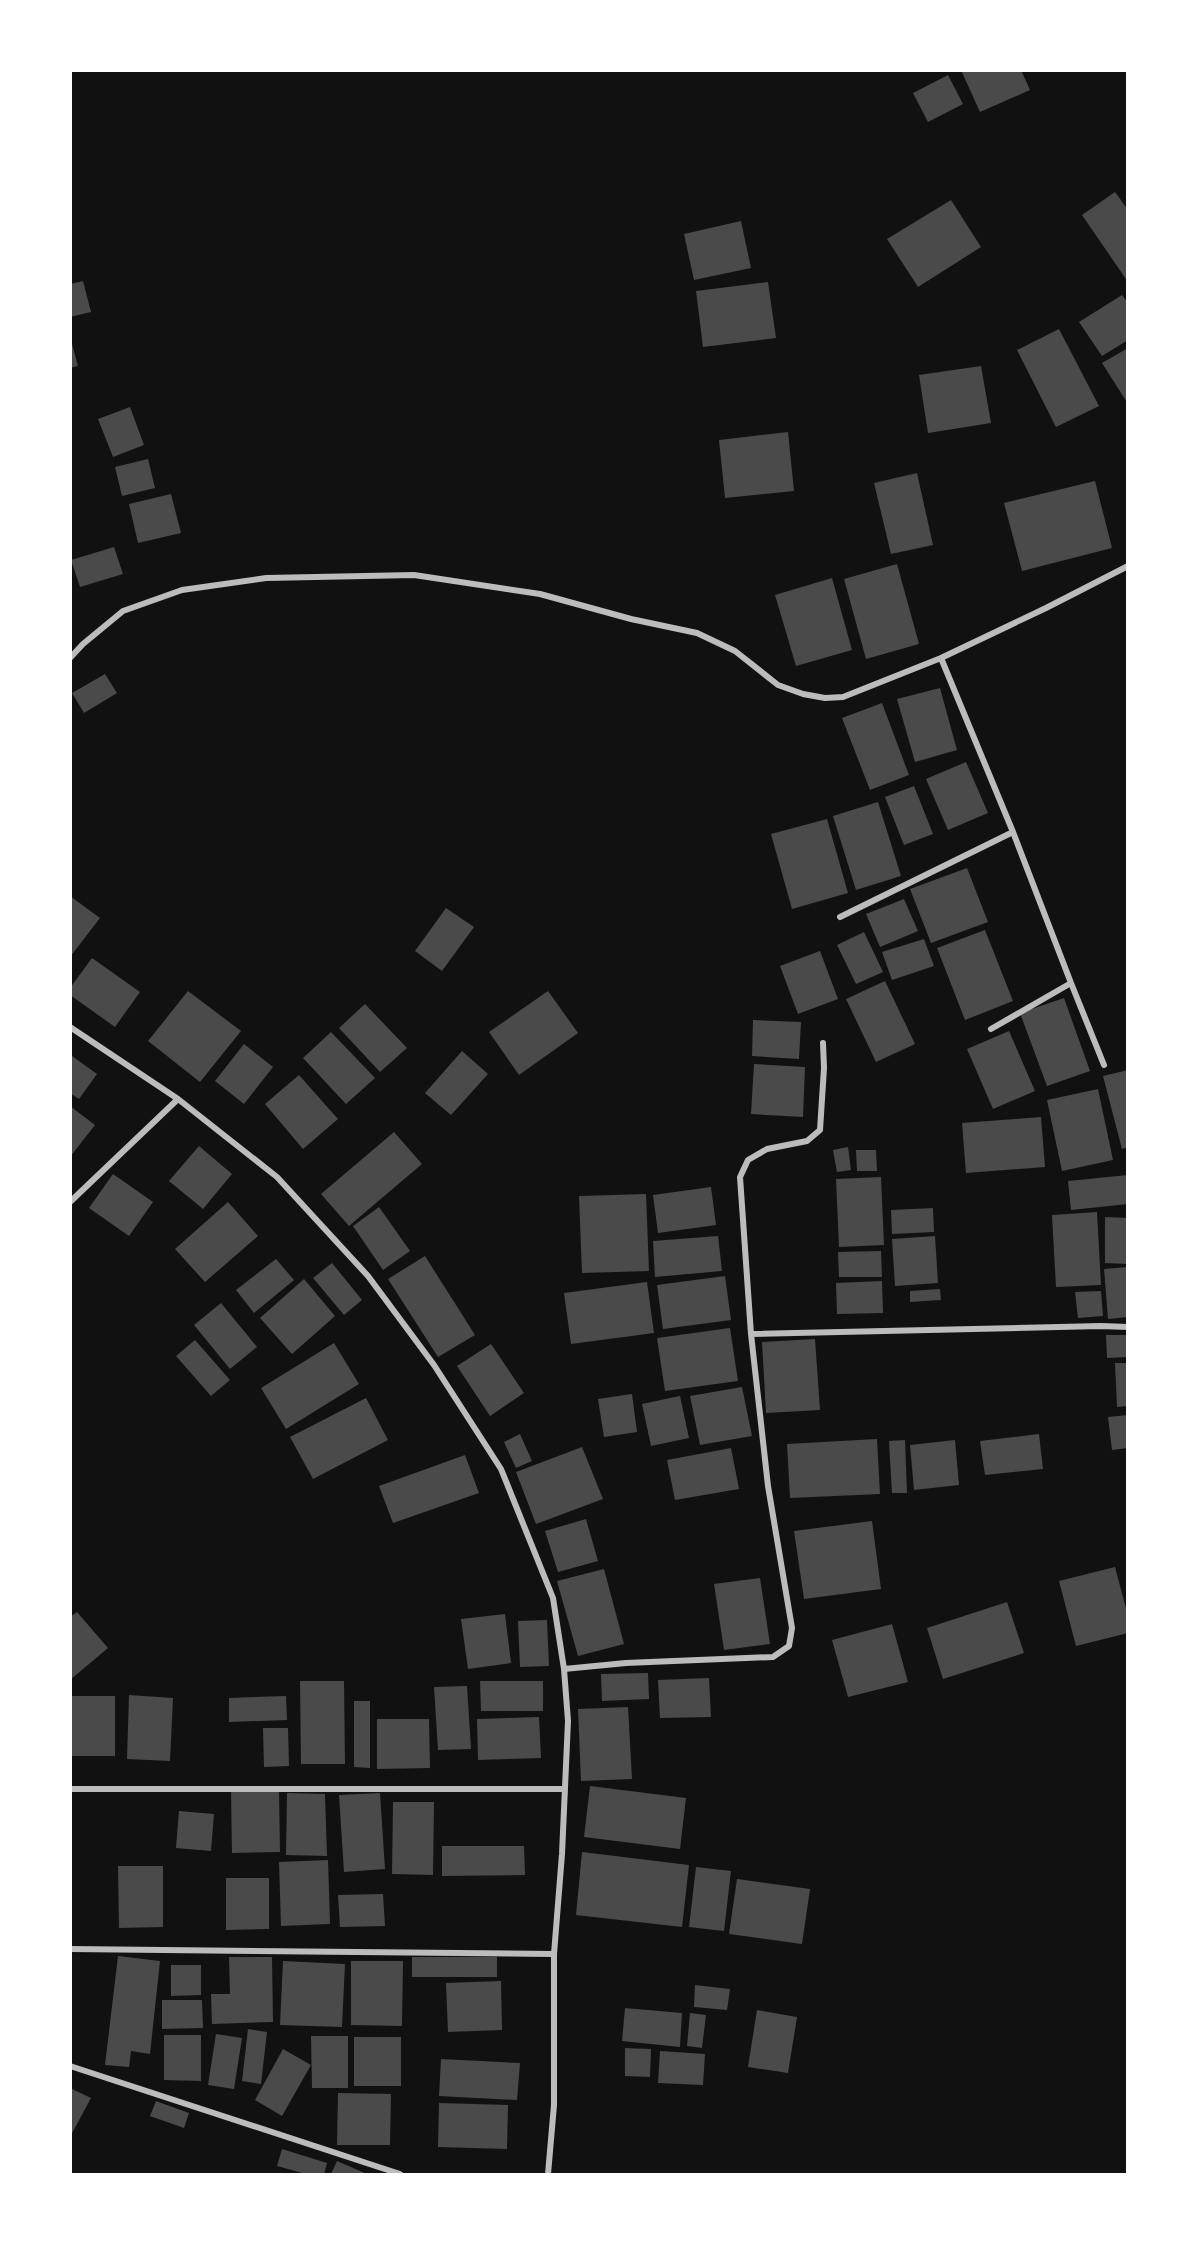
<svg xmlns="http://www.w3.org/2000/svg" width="1198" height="2245" font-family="Quicksand,sans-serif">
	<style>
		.building { fill: #4a4a4a }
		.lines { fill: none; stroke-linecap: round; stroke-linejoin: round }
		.minor { stroke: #bcbcbc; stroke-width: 6 }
	</style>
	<rect width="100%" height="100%" fill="#111"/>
	<!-- building -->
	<path class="building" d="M 961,70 L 1021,70 L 1030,90 L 980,112 Z
		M 948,75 L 963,104 L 928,122 L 913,93 Z
		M 1115,192 L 1128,210 L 1128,282 L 1082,215 Z
		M 951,200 L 981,247 L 918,287 L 887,239 Z
		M 741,221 L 751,268 L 694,280 L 684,234 Z
		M 83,281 L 91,312 L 70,317 L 70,284 Z
		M 768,282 L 776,338 L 703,347 L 696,291 Z
		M 1122,295 L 1128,303 L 1128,340 L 1102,356 L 1079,322 Z
		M 1059,329 L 1099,406 L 1056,427 L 1017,350 Z
		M 71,340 L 78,366 L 70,368 L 70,341 Z
		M 1128,348 L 1128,404 L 1102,363 Z
		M 981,366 L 991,423 L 928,433 L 919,375 Z
		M 130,407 L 144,445 L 113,457 L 98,419 Z
		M 788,432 L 794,491 L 725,498 L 719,440 Z
		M 148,459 L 155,488 L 122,496 L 115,467 Z
		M 917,473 L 933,545 L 891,554 L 874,483 Z
		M 1095,481 L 1112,548 L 1022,571 L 1004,503 Z
		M 171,494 L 181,533 L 138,543 L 129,504 Z
		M 114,547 L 123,574 L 80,587 L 71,560 Z
		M 897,564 L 919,644 L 866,659 L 844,579 Z
		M 832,578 L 852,650 L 796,666 L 775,595 Z
		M 105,674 L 117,693 L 84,713 L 72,693 Z
		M 940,688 L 957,750 L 915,762 L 897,699 Z
		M 882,703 L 909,775 L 870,790 L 842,718 Z
		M 966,762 L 988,813 L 948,830 L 926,779 Z
		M 914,786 L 933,834 L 904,845 L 885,797 Z
		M 878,802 L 901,876 L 856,890 L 833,816 Z
		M 827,819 L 848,893 L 792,909 L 771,834 Z
		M 967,868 L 988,922 L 931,943 L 910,889 Z
		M 70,896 L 100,918 L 70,957 Z
		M 904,899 L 918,931 L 880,947 L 866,914 Z
		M 446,908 L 474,927 L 442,971 L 415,951 Z
		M 985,930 L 1013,1001 L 965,1020 L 937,948 Z
		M 864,932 L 883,972 L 856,984 L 837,945 Z
		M 924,939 L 934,966 L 892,980 L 882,952 Z
		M 820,951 L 838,999 L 798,1014 L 780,966 Z
		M 92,958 L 140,992 L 115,1027 L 70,995 L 70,988 Z
		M 885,981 L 915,1044 L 876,1062 L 846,999 Z
		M 188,991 L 241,1031 L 200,1082 L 148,1041 Z
		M 548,991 L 578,1033 L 519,1075 L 489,1032 Z
		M 1064,998 L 1090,1071 L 1047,1086 L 1020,1013 Z
		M 365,1004 L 407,1048 L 380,1072 L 339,1028 Z
		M 753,1020 L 801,1022 L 799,1059 L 752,1056 Z
		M 1009,1031 L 1035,1091 L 993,1109 L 967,1049 Z
		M 331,1032 L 375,1078 L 346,1104 L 303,1058 Z
		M 244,1044 L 273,1067 L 244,1104 L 215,1081 Z
		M 462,1051 L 488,1074 L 451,1115 L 425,1093 Z
		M 72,1056 L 97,1074 L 79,1099 L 70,1093 Z
		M 754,1064 L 805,1067 L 803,1117 L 751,1114 Z
		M 1128,1070 L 1128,1147 L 1122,1149 L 1103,1076 Z
		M 299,1075 L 338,1119 L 303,1149 L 265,1104 Z
		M 1098,1089 L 1113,1160 L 1062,1171 L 1047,1100 Z
		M 70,1106 L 95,1125 L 70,1157 Z
		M 1041,1117 L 1045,1167 L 966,1173 L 962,1123 Z
		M 394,1132 L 422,1164 L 349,1226 L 321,1194 Z
		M 199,1146 L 232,1174 L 203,1209 L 169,1181 Z
		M 848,1147 L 851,1170 L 837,1172 L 833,1150 Z
		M 856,1150 L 876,1150 L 877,1171 L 857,1171 Z
		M 113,1174 L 153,1202 L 129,1236 L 89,1208 Z
		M 1128,1175 L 1128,1204 L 1071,1210 L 1068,1181 Z
		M 881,1177 L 884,1245 L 839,1247 L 836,1179 Z
		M 711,1187 L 716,1225 L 658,1233 L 653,1195 Z
		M 646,1194 L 649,1271 L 582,1273 L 579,1196 Z
		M 228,1202 L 258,1236 L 205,1282 L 175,1249 Z
		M 379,1207 L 410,1251 L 383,1270 L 353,1226 Z
		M 933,1208 L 934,1232 L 892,1234 L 891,1210 Z
		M 1097,1212 L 1101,1285 L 1056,1287 L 1052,1215 Z
		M 1105,1217 L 1128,1218 L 1128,1264 L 1105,1263 Z
		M 718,1236 L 722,1271 L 655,1277 L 653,1241 Z
		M 935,1236 L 938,1283 L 895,1286 L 892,1239 Z
		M 881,1251 L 882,1277 L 839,1277 L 838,1252 Z
		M 425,1256 L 475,1335 L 438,1357 L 388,1279 Z
		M 276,1259 L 294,1280 L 254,1313 L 236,1290 Z
		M 332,1263 L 362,1300 L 344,1315 L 313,1278 Z
		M 1128,1267 L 1128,1317 L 1108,1319 L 1104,1269 Z
		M 725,1276 L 731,1320 L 663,1329 L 657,1285 Z
		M 304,1279 L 335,1316 L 292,1354 L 260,1318 Z
		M 882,1281 L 883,1313 L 837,1314 L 836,1283 Z
		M 647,1282 L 654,1333 L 571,1344 L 564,1293 Z
		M 940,1289 L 941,1300 L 910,1302 L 910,1291 Z
		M 1101,1291 L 1103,1316 L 1078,1318 L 1075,1292 Z
		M 221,1303 L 257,1347 L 230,1369 L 194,1325 Z
		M 730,1328 L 738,1381 L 665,1391 L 657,1338 Z
		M 1106,1335 L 1128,1335 L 1128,1357 L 1107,1358 Z
		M 815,1339 L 820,1410 L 766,1413 L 762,1342 Z
		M 195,1340 L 230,1380 L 211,1396 L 176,1356 Z
		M 334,1343 L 359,1384 L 286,1429 L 261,1388 Z
		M 491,1344 L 524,1393 L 490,1416 L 457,1366 Z
		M 1115,1363 L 1128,1363 L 1128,1406 L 1117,1407 Z
		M 742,1387 L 752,1436 L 700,1445 L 690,1396 Z
		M 632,1394 L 637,1432 L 604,1437 L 598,1399 Z
		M 680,1396 L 689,1438 L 651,1446 L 642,1404 Z
		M 366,1398 L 388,1440 L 313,1479 L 290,1437 Z
		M 1128,1415 L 1128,1448 L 1112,1450 L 1108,1417 Z
		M 520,1434 L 532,1461 L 516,1468 L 504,1442 Z
		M 1039,1434 L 1043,1469 L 985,1475 L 980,1441 Z
		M 877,1439 L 880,1494 L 790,1498 L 787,1444 Z
		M 905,1440 L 907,1493 L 892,1493 L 889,1441 Z
		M 955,1440 L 959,1485 L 914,1490 L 910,1445 Z
		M 582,1447 L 603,1499 L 536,1524 L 516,1472 Z
		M 731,1448 L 739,1489 L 675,1500 L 667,1460 Z
		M 465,1455 L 479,1493 L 393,1523 L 379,1486 Z
		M 586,1519 L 598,1561 L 558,1572 L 545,1531 Z
		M 872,1521 L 881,1589 L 804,1599 L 794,1531 Z
		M 1115,1567 L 1128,1616 L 1128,1633 L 1076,1646 L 1059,1581 Z
		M 604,1569 L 624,1644 L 578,1656 L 557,1581 Z
		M 760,1578 L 770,1644 L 724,1650 L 714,1584 Z
		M 1007,1602 L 1024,1653 L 943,1679 L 927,1628 Z
		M 77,1612 L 108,1648 L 70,1680 L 70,1617 Z
		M 505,1614 L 511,1663 L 468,1669 L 461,1619 Z
		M 547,1620 L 549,1666 L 520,1667 L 518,1621 Z
		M 892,1624 L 908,1682 L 848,1697 L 832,1640 Z
		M 648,1673 L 649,1699 L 602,1701 L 601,1674 Z
		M 709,1678 L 711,1717 L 660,1718 L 658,1680 Z
		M 300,1681 L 344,1681 L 345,1764 L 301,1764 Z
		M 480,1681 L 543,1681 L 543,1711 L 481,1711 Z
		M 467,1686 L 471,1749 L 438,1750 L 434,1687 Z
		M 129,1695 L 173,1698 L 170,1761 L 127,1759 Z
		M 70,1696 L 115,1696 L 115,1756 L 70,1756 Z
		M 286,1696 L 287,1720 L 229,1722 L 229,1698 Z
		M 354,1701 L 370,1701 L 370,1768 L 354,1767 Z
		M 628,1707 L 632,1779 L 581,1781 L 578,1709 Z
		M 539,1717 L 541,1758 L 478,1760 L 477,1719 Z
		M 377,1719 L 429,1719 L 430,1768 L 377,1769 Z
		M 263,1728 L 288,1728 L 289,1766 L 264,1767 Z
		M 590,1786 L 686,1798 L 680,1849 L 584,1837 Z
		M 279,1789 L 280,1852 L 232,1853 L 231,1791 Z
		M 287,1793 L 325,1794 L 327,1856 L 286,1855 Z
		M 380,1793 L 385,1869 L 344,1872 L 339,1795 Z
		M 393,1802 L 434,1802 L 433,1875 L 392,1874 Z
		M 179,1811 L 214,1814 L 211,1851 L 176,1848 Z
		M 442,1846 L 524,1846 L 525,1875 L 442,1876 Z
		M 582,1852 L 689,1865 L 682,1927 L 576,1915 Z
		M 328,1860 L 330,1924 L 281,1926 L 279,1862 Z
		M 118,1866 L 163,1866 L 163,1927 L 119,1928 Z
		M 696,1867 L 731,1871 L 724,1931 L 689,1927 Z
		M 226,1878 L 269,1878 L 269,1929 L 226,1930 Z
		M 737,1879 L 810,1889 L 802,1944 L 729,1934 Z
		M 383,1894 L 385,1926 L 340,1927 L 338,1895 Z
		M 118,1956 L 160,1961 L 150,2054 L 131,2051 L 129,2067 L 105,2065 Z
		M 229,1957 L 272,1957 L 273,2022 L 212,2024 L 211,1994 L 230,1994 Z
		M 412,1957 L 497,1957 L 497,1977 L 412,1977 Z
		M 283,1961 L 345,1964 L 342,2027 L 280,2025 Z
		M 351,1961 L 403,1961 L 402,2026 L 351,2025 Z
		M 171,1965 L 201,1965 L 201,1995 L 171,1996 Z
		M 501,1981 L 502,2030 L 448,2032 L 446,1983 Z
		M 695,1985 L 730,1989 L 727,2010 L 694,2007 Z
		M 162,2000 L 202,2000 L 203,2028 L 162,2029 Z
		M 625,2008 L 682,2013 L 680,2047 L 622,2041 Z
		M 757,2010 L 797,2017 L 788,2073 L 748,2067 Z
		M 690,2013 L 706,2015 L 702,2048 L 687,2046 Z
		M 248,2029 L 267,2032 L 261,2084 L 242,2081 Z
		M 216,2034 L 242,2038 L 234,2089 L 208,2085 Z
		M 164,2035 L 201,2035 L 201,2081 L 164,2080 Z
		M 311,2036 L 348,2036 L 348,2088 L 312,2088 Z
		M 354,2037 L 401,2037 L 401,2086 L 354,2086 Z
		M 625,2048 L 651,2049 L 650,2077 L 625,2076 Z
		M 283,2049 L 311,2065 L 282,2116 L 255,2100 Z
		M 660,2051 L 705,2054 L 703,2085 L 658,2083 Z
		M 441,2059 L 520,2063 L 517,2100 L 439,2096 Z
		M 70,2088 L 91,2098 L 70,2137 Z
		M 338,2093 L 391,2094 L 390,2145 L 337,2145 Z
		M 156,2101 L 189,2113 L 184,2128 L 150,2116 Z
		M 439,2103 L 508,2105 L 507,2149 L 438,2147 Z
		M 282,2149 L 327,2163 L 324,2174 L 306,2174 L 277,2166 Z
		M 337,2161 L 367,2174 L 331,2174 Z"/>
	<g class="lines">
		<!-- minor -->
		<path class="minor" d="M 70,658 L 83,644 L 123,611 L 182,590 L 266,578 L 414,575 L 540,594 L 631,619 L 697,633 L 735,651 L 778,685 L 803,694 L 825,698 L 843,697 L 941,658 L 1046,608 L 1128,566
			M 941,658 L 1013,832 L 1071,983 L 991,1029
			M 840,917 L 1013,832
			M 1071,983 L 1104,1065
			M 70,1027 L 178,1099 L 277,1177 L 368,1276 L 434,1365 L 501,1469 L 553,1598 L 564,1669 L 568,1721 L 562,1854 L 554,1954 L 554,2105 L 548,2174
			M 70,1202 L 178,1099
			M 751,1334 L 1101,1326 L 1128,1327
			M 564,1669 L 626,1663 L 773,1657 L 789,1646 L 792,1628 L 768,1486 L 751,1334 L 740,1177 L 748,1160 L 767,1149 L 807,1141 L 820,1130 L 824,1068 L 823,1043
			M 70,1789 L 565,1789
			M 70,1949 L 554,1954
			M 70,2066 L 400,2174"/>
	</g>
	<!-- border -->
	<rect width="1198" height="2245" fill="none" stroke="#ffffff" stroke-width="144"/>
</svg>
